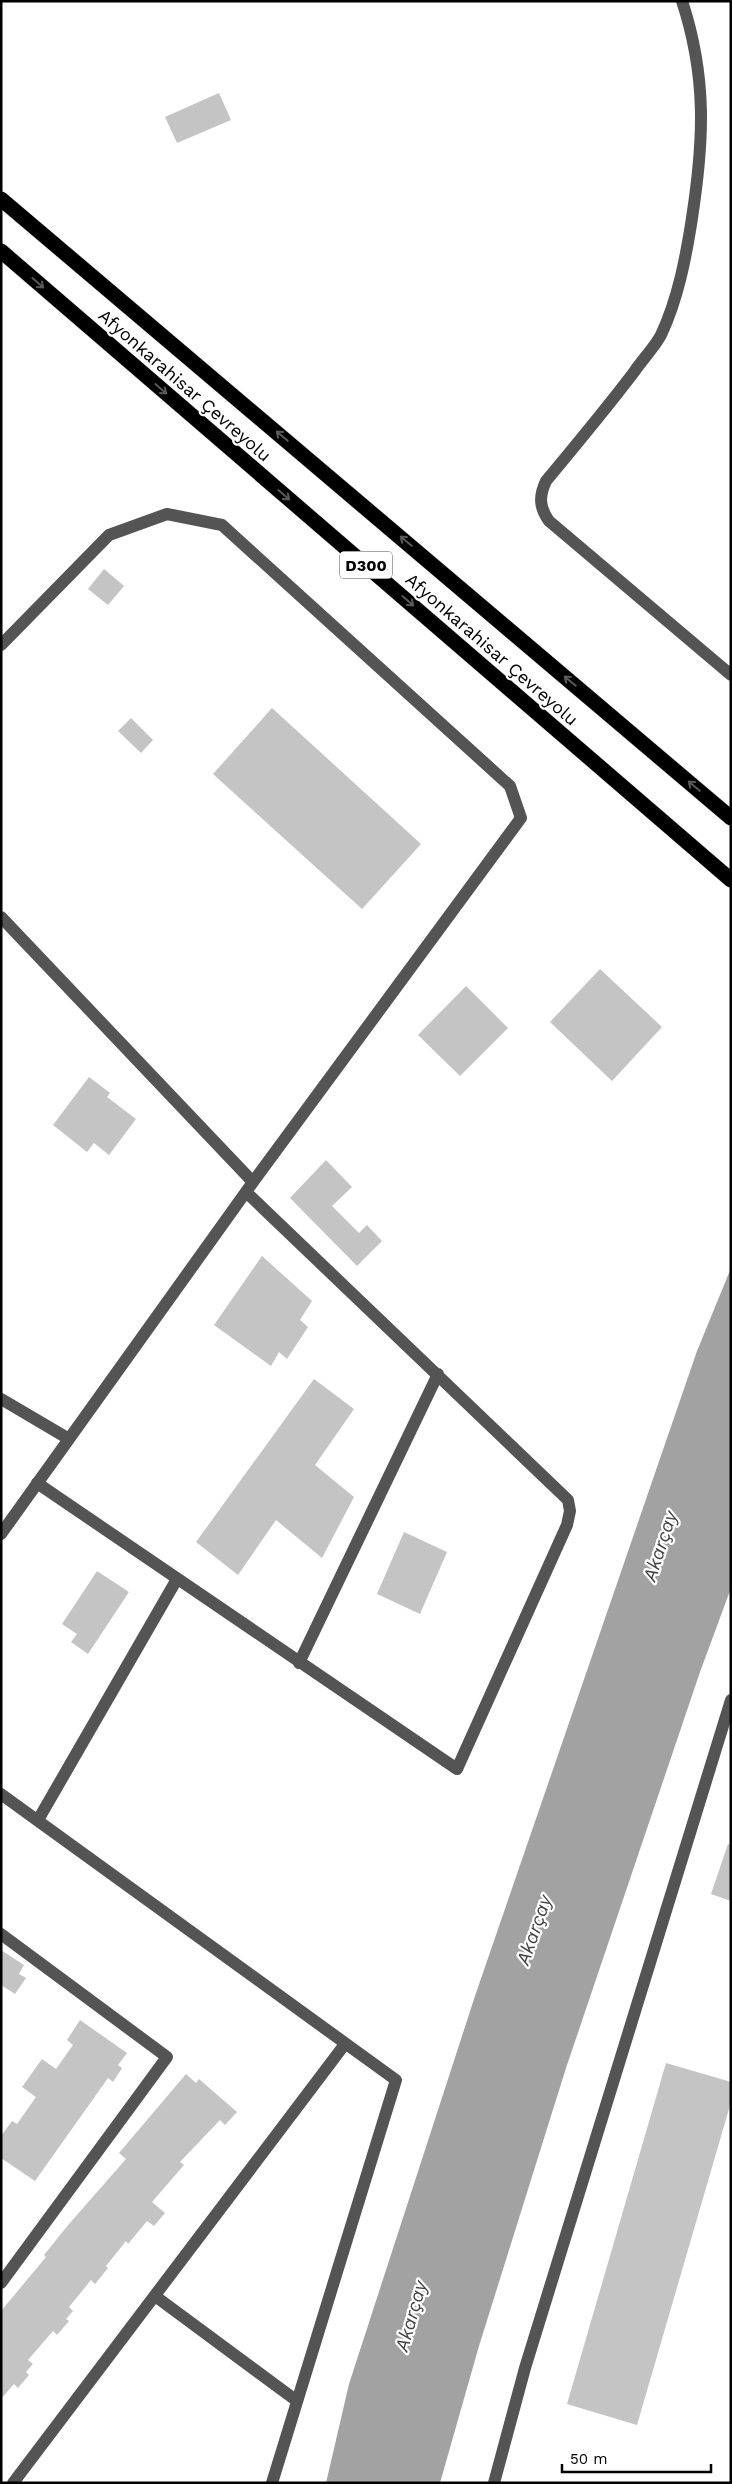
<svg xmlns="http://www.w3.org/2000/svg" width="732" height="2484" font-family="'Work Sans',sans-serif">
	<style>
		.water { fill: #a2a2a2 }
		.building { fill: #c4c4c4 }
		.lines { fill: none; stroke-linecap: round; stroke-linejoin: round }
		.highway-casing { stroke: #dbdbdb; stroke-width: 16 }
		.minor { stroke: #545454; stroke-width: 12 }
		.highway { stroke: #000; stroke-width: 15 }
		.oneway { stroke: #595959 }
		.labels { text-anchor: middle; dominant-baseline: central; stroke-width: 4.5; stroke-linejoin: round; paint-order: stroke }
		.shield { fill: #fff; stroke: #4c4c4c; stroke-width: 1 }
		.shield-label { font-size: 16px; font-weight: bold; fill: #000 }
		.street-label { font-size: 18px; fill: #000; stroke: #fff }
		.water-label { font-size: 19px; font-style: italic; fill: #434343; stroke: #fff }
	</style>
	<rect width="100%" height="100%" fill="#fff"/>
	<!-- water -->
	<path class="water" d="M 731,1268 L 731,1588 L 700,1672 L 566,2068 L 479,2346 L 440,2483 L 326,2483 L 349,2384 L 475,1996 L 697,1351 Z"/>
	<!-- building -->
	<path class="building" d="M 219,93 L 231,120 L 177,143 L 165,117 Z
		M 104,569 L 124,586 L 108,605 L 88,589 Z
		M 272,708 L 421,844 L 362,909 L 213,774 Z
		M 131,718 L 153,740 L 141,753 L 118,731 Z
		M 600,969 L 662,1027 L 612,1081 L 550,1022 Z
		M 466,986 L 508,1028 L 460,1076 L 418,1035 Z
		M 89,1077 L 110,1093 L 107,1097 L 136,1119 L 109,1155 L 94,1143 L 87,1152 L 53,1125 Z
		M 326,1160 L 352,1187 L 332,1206 L 359,1233 L 367,1225 L 382,1241 L 357,1266 L 290,1198 Z
		M 262,1256 L 312,1301 L 300,1320 L 308,1327 L 287,1359 L 279,1352 L 271,1366 L 214,1325 Z
		M 314,1379 L 354,1409 L 315,1465 L 354,1497 L 322,1558 L 276,1520 L 238,1575 L 196,1542 Z
		M 404,1532 L 447,1552 L 420,1614 L 377,1594 Z
		M 97,1571 L 129,1592 L 88,1654 L 71,1642 L 77,1634 L 62,1624 Z
		M 728,1844 L 731,1845 L 731,1901 L 711,1894 Z
		M 1,1950 L 24,1965 L 19,1974 L 26,1978 L 15,1994 L 1,1985 Z
		M 80,2020 L 127,2053 L 118,2065 L 122,2068 L 113,2082 L 108,2078 L 35,2181 L 1,2158 L 1,2136 L 12,2121 L 17,2124 L 36,2097 L 22,2087 L 42,2059 L 56,2069 L 73,2045 L 67,2040 Z
		M 666,2063 L 731,2082 L 731,2102 L 637,2425 L 567,2404 Z
		M 186,2074 L 196,2083 L 199,2079 L 237,2112 L 225,2125 L 220,2120 L 180,2162 L 184,2165 L 152,2202 L 165,2213 L 154,2226 L 147,2221 L 128,2244 L 126,2241 L 106,2266 L 108,2268 L 95,2284 L 91,2280 L 69,2307 L 73,2311 L 66,2319 L 69,2321 L 57,2335 L 53,2331 L 28,2360 L 33,2364 L 26,2372 L 29,2375 L 18,2388 L 14,2384 L 1,2399 L 1,2311 L 46,2257 L 44,2255 L 69,2224 L 126,2159 L 119,2153 Z"/>
	<g class="lines">
		<!-- highway casing -->
		<g class="highway-casing">
			<path id="highway" d="M 1,199 L 731,818
				M 1,251 L 731,880"/>
		</g>
		<!-- minor -->
		<path class="minor" d="M 682,1 C 707,77 704,140 692,218 C 686,257 678,299 661,335 C 654,348 642,360 634,372 C 606,409 576,445 546,481 C 539,496 539,507 549,521 L 731,675
			M 1,645 L 109,535 L 167,514 L 222,525 L 510,786 L 521,818 L 253,1182 L 1,1534
			M 1,917 L 253,1182
			M 1,1399 L 69,1439
			M 37,1483 L 457,1769 L 567,1525 L 570,1511 L 568,1500 L 246,1192
			M 299,1663 L 438,1374
			M 1,1794 L 396,2080 L 272,2483
			M 38,1820 L 177,1579
			M 1,1934 L 167,2057 L 1,2283
			M 155,2296 L 297,2401
			M 13,2483 L 345,2044
			M 494,2483 L 525,2368 L 731,1700"/>
		<!-- highway -->
		<use href="#highway" class="highway"/>
	</g>
	<!-- one-way arrows -->
	<defs><path id="oneway-shaft" d="M-6 0H5M1.5-3L5.5 0L1.5 3" fill="none" stroke-width="1.6" stroke-linecap="round" stroke-linejoin="round" transform="scale(1.25)"/></defs>
	<g class="oneway">
		<use href="#oneway-shaft" transform="translate(38 283) rotate(41)"/>
		<use href="#oneway-shaft" transform="translate(161 389) rotate(41)"/>
		<use href="#oneway-shaft" transform="translate(282 436) rotate(-140)"/>
		<use href="#oneway-shaft" transform="translate(284 495) rotate(41)"/>
		<use href="#oneway-shaft" transform="translate(406 541) rotate(-140)"/>
		<use href="#oneway-shaft" transform="translate(408 601) rotate(41)"/>
		<use href="#oneway-shaft" transform="translate(570 681) rotate(-140)"/>
		<use href="#oneway-shaft" transform="translate(694 786) rotate(-140)"/>
	</g>
	<g class="labels">
		<!-- shield labels -->
		<rect class="shield" x="340" y="551.5" width="52" height="27" rx="4"/>
		<g class="shield-label">
			<text x="366" y="565">D300</text>
		</g>
		<!-- street labels -->
		<g class="street-label">
			<text transform="translate(185 385) rotate(41)">Afyonkarahisar Çevreyolu</text>
			<text transform="translate(492 649) rotate(41)">Afyonkarahisar Çevreyolu</text>
		</g>
		<!-- water labels -->
		<g class="water-label">
			<text transform="translate(660 1546) rotate(-72)">Akarçay</text>
			<text transform="translate(534 1930) rotate(-71)">Akarçay</text>
			<text transform="translate(411 2316) rotate(-74)">Akarçay</text>
		</g>
	</g>
	<!-- border -->
	<rect width="732" height="2484" fill="none" stroke="#000000" stroke-width="5"/>
	<!-- scale -->
	<path d="M562 2464v8h149v-8" fill="none" stroke="#000000" stroke-width="2.5"/>
	<text x="570" y="2464" font-size="15" fill="#000000" stroke="#ffffff" stroke-width="4" paint-order="stroke">50 m</text>
</svg>
